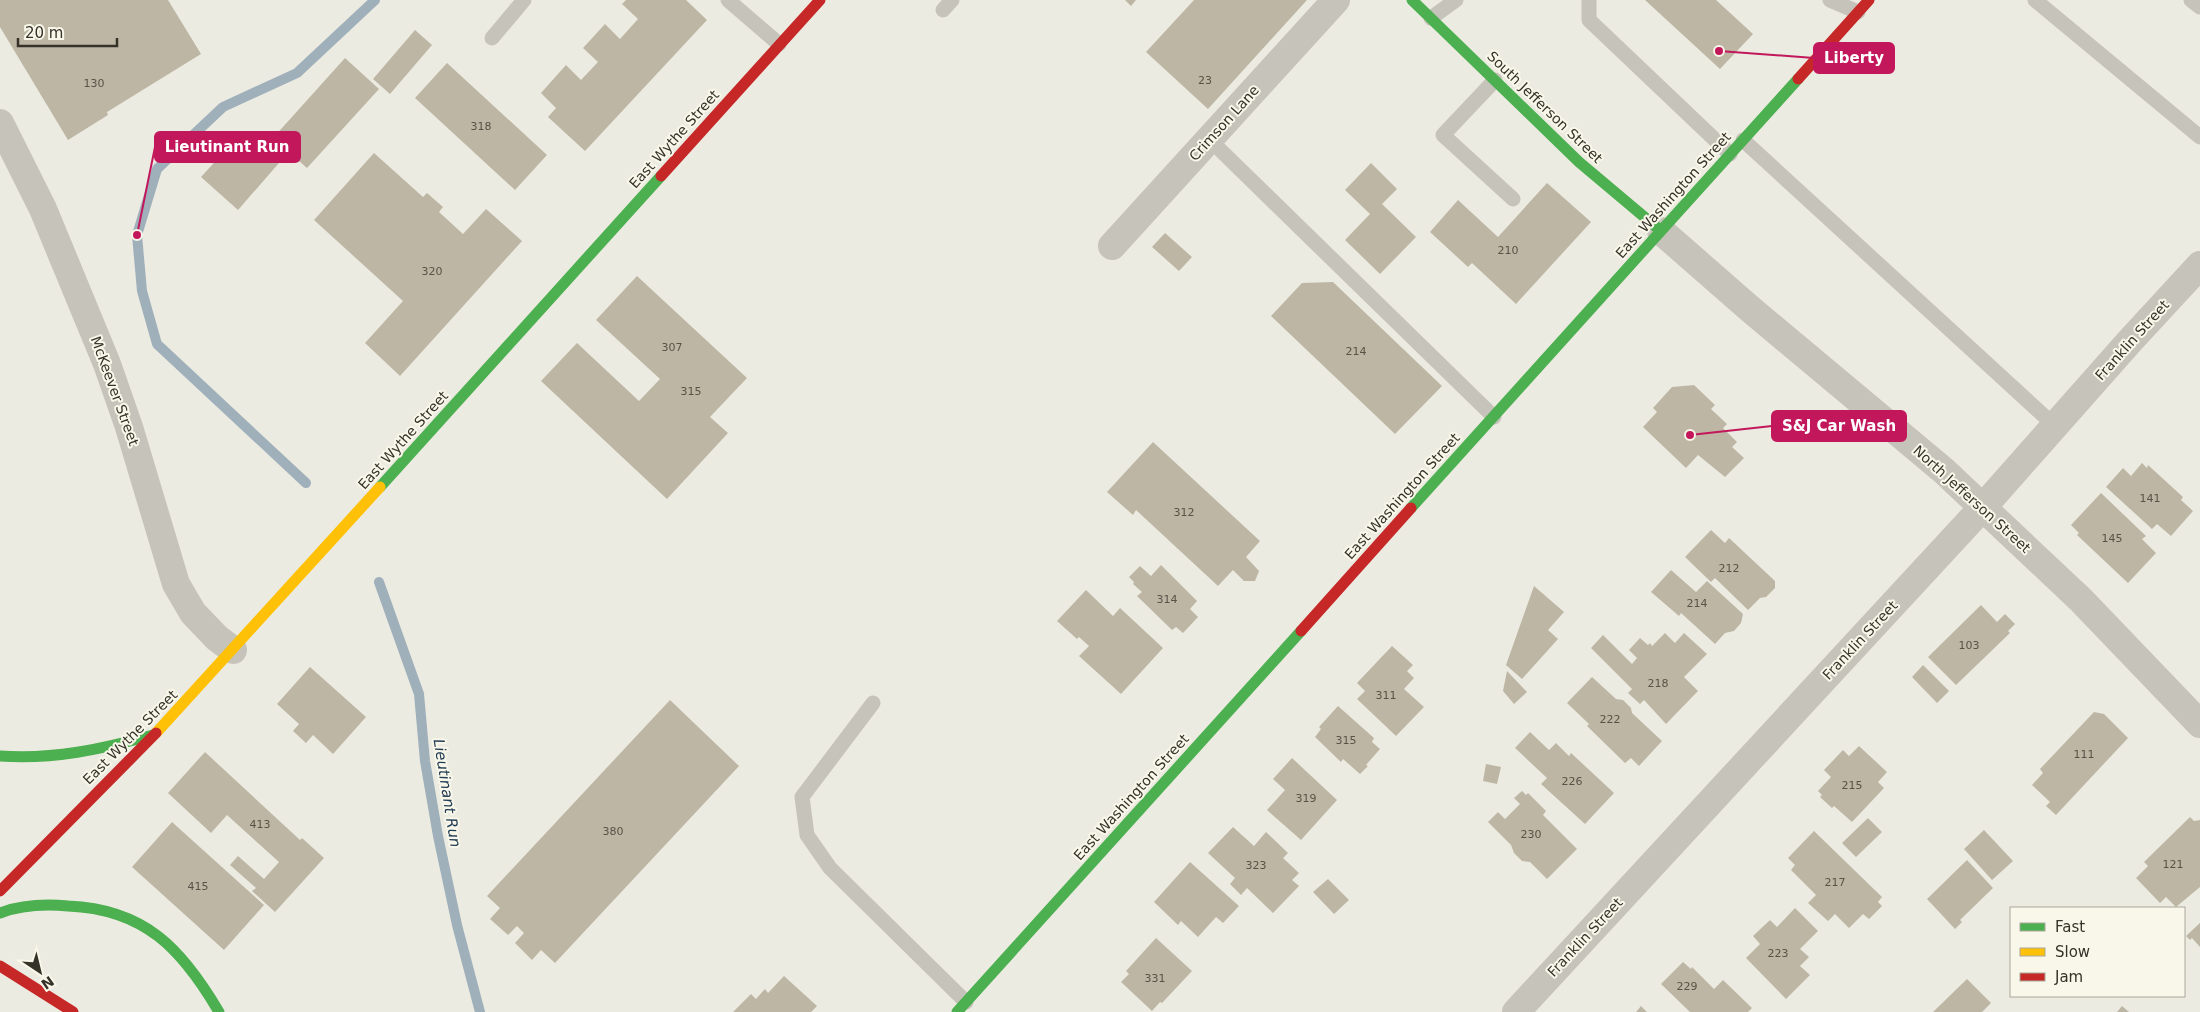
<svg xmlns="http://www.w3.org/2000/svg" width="2200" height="1012" font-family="'DejaVu Sans',sans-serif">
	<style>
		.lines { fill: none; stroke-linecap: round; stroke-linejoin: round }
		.stream { stroke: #9fb0bb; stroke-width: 10 }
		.building { fill: #beb6a4 }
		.lane { stroke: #c5c3ba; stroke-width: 15 }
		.street { stroke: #c5c3ba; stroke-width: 28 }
		.fast { stroke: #4caf50; stroke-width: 11 }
		.slow { stroke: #ffc107; stroke-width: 11 }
		.jam { stroke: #c62828; stroke-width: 11 }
		.labels { text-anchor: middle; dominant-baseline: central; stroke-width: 4; stroke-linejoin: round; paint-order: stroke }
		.number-label { font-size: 11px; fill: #575348 }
		.street-label { font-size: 14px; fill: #353229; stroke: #f8f7e9 }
		.water-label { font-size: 15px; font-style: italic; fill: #213c54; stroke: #f8f7e9 }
		.leader { fill: none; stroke: #c2185b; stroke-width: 2 }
		.callout-dot { fill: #c2185b; stroke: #f8f7e9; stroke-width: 2 }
		.callout { fill: #c2185b; stroke: #c2185b; stroke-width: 2 }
		.callout-label { font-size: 15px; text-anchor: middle; font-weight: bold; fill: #fff }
	</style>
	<rect width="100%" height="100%" fill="#ecebe1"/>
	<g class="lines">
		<!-- stream -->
		<path class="stream" d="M 306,483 L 157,344 L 142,291 L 137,235 L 157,169 L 223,107 L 297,73 L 375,0
			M 379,582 L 419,694 L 425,761 L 438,836 L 457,925 L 480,1012"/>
	</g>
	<!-- building -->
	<path class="building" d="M 0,0 L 168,0 L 201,54 L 107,112 L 108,115 L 68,140 L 0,27 Z
		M 626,0 L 686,0 L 707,20 L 585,151 L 548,117 L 556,108 L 541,93 L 566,65 L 581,80 L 598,62 L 583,48 L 605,24 L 620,39 L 638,19 L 622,4 Z
		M 1125,0 L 1136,0 L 1131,6 Z
		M 1194,0 L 1307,0 L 1208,109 L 1146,52 Z
		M 1645,0 L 1716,0 L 1753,34 L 1720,69 Z
		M 415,30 L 432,45 L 390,94 L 373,79 Z
		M 345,58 L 379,89 L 307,168 L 273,138 Z
		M 447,63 L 547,155 L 515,190 L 415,98 Z
		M 243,131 L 279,163 L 238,210 L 201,177 Z
		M 374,153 L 423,197 L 427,193 L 443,207 L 439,212 L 463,234 L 486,209 L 522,241 L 400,376 L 365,343 L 403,301 L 314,220 Z
		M 1371,163 L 1397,189 L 1382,204 L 1416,237 L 1380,274 L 1345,240 L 1370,214 L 1345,190 Z
		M 1547,183 L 1591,222 L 1516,304 L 1472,263 L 1468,267 L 1430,232 L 1458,200 L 1498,237 Z
		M 1165,233 L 1192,257 L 1179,271 L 1152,247 Z
		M 637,276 L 747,378 L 710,417 L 728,433 L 667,499 L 541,381 L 577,343 L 639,401 L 660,379 L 596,320 Z
		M 1333,282 L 1442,386 L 1395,434 L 1271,316 L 1302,283 Z
		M 1694,385 L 1715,405 L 1711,409 L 1727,424 L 1723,428 L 1737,442 L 1732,447 L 1744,458 L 1725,477 L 1698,455 L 1686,468 L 1643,427 L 1657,412 L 1653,408 L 1672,387 Z
		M 1153,442 L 1260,541 L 1246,557 L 1259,571 L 1255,581 L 1244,581 L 1233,570 L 1218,586 L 1136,510 L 1133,515 L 1107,492 Z
		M 2142,463 L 2147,468 L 2148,465 L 2183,497 L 2181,500 L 2193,511 L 2171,536 L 2157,524 L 2152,529 L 2106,487 L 2123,468 L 2131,476 Z
		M 2101,493 L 2146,536 L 2142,539 L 2156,553 L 2128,583 L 2077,535 L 2079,533 L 2071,525 Z
		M 1711,530 L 1725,543 L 1729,538 L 1775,581 L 1775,588 L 1766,597 L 1760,598 L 1748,610 L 1715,578 L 1711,582 L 1685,557 Z
		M 1161,565 L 1197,601 L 1190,609 L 1198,617 L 1183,633 L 1176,627 L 1172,630 L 1137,596 L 1142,592 L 1133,584 L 1134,582 L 1129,577 L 1140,566 L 1151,576 Z
		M 1671,570 L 1696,592 L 1707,581 L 1743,614 L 1741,623 L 1734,631 L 1725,633 L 1715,644 L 1681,613 L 1679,616 L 1651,592 Z
		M 1534,586 L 1564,612 L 1548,630 L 1558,639 L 1522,679 L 1506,665 Z
		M 1086,590 L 1113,616 L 1120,608 L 1163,648 L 1121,694 L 1079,656 L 1089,646 L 1079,637 L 1077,639 L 1057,621 Z
		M 1981,605 L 1997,622 L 2005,614 L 2015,624 L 2008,631 L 2010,633 L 1956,685 L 1928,657 Z
		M 1665,633 L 1675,643 L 1684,633 L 1707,654 L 1684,677 L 1698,691 L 1666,724 L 1644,700 L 1640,704 L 1628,693 L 1632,689 L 1591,648 L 1603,635 L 1632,664 L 1637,658 L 1629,650 L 1640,638 L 1648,645 L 1650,643 L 1652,646 Z
		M 1392,646 L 1413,665 L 1407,671 L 1414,678 L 1404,689 L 1424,707 L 1396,736 L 1357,699 L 1365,691 L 1357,683 Z
		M 1923,665 L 1949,691 L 1937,703 L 1912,677 Z
		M 310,667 L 366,717 L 333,754 L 313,735 L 306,743 L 293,731 L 299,724 L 277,704 Z
		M 1507,671 L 1527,692 L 1514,704 L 1503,691 Z
		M 1592,677 L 1616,699 L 1623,700 L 1631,708 L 1632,713 L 1662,741 L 1639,766 L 1631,758 L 1625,763 L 1587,726 L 1589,724 L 1567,703 Z
		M 670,700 L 739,766 L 555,963 L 541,950 L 532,960 L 515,943 L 524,933 L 517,926 L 508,935 L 490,919 L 500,908 L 487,896 Z
		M 1338,706 L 1374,738 L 1372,742 L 1380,749 L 1366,765 L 1368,766 L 1360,774 L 1343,759 L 1341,762 L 1315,737 L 1321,729 L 1319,727 Z
		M 2094,712 L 2104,714 L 2128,738 L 2056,815 L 2046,806 L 2050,802 L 2032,785 L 2043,773 L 2040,769 Z
		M 1530,732 L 1549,750 L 1556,743 L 1569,756 L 1571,753 L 1614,793 L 1585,824 L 1541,784 L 1547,778 L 1515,748 Z
		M 1859,746 L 1887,772 L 1878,782 L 1884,788 L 1852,822 L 1834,806 L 1832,808 L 1820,797 L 1822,795 L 1818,791 L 1831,777 L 1824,770 L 1843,750 L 1849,756 Z
		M 205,752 L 300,840 L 302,838 L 324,858 L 275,912 L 252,891 L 256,888 L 230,865 L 238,856 L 264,879 L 279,862 L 227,815 L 211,833 L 168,793 Z
		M 1292,758 L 1337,800 L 1301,840 L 1267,810 L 1285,790 L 1273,779 Z
		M 1486,764 L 1501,767 L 1497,784 L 1483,781 Z
		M 1522,791 L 1526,795 L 1528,793 L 1546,811 L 1543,815 L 1577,849 L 1547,879 L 1530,862 L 1522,861 L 1514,853 L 1511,845 L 1488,822 L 1498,812 L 1505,819 L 1520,804 L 1514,798 Z
		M 2190,817 L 2194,821 L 2200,820 L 2200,887 L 2176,907 L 2166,897 L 2160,903 L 2136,878 L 2148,866 L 2144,862 Z
		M 1868,818 L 1882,832 L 1856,857 L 1842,843 Z
		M 172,822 L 264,905 L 224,950 L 132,867 Z
		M 1233,827 L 1254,846 L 1266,832 L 1288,853 L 1283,858 L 1299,873 L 1292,880 L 1299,886 L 1273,913 L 1247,888 L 1241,895 L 1230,884 L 1235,878 L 1208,853 Z
		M 1984,830 L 2013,861 L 1992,880 L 1964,849 Z
		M 1814,831 L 1882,897 L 1878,902 L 1882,906 L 1869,919 L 1863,914 L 1849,928 L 1835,914 L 1828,921 L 1808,903 L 1816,895 L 1791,870 L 1795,865 L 1788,858 Z
		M 1967,860 L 1993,888 L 1960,920 L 1962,922 L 1955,929 L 1927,899 Z
		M 1190,862 L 1239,906 L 1223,923 L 1216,917 L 1198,937 L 1181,921 L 1178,925 L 1154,902 Z
		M 1328,879 L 1349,900 L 1334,914 L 1313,892 Z
		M 1795,908 L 1818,931 L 1800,949 L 1809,957 L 1800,966 L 1810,975 L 1786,999 L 1746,958 L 1760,944 L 1753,936 L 1770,920 L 1777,927 Z
		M 2200,923 L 2200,947 L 2192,938 L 2190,940 L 2186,936 Z
		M 1156,938 L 1192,971 L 1162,1003 L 1160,1002 L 1152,1011 L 1121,982 L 1129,974 L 1126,971 Z
		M 1683,962 L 1691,969 L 1692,967 L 1714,989 L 1723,980 L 1752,1008 L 1748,1012 L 1690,1012 L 1661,984 Z
		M 784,976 L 817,1006 L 811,1012 L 733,1012 L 751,994 L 756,999 L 765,989 L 768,993 Z
		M 1967,979 L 1991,1003 L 1982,1012 L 1933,1012 Z
		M 1641,1006 L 1647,1012 L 1636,1012 Z
		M 2122,1006 L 2129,1012 L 2117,1012 Z"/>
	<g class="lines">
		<!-- lane -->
		<path class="lane" d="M 728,0 L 779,44
			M 1589,0 L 1589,20 L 1730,154
			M 1830,0 L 1858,12
			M 2035,0 L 2200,137
			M 2191,0 L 2200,7
			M 943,10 L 952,0
			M 1431,18 L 1456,0
			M 492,38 L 524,0
			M 1495,80 L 1443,135 L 1513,199
			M 1209,139 L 1494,417
			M 1743,140 L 2055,426
			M 873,703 L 802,797 L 807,835 L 830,868 L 966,1002"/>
		<!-- street -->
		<path class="street" d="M 0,123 L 43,209 L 107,364 L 129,427 L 176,584 L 193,613 L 217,638 L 233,650
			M 1661,231 L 1749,308 L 1944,471 L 2081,600 L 2200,724
			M 1112,246 L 1336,0
			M 1516,1012 L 1983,507 L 2129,342 L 2200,265"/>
		<!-- fast -->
		<path class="fast" d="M 1412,0 L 1579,162 L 1661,231
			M 380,487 L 661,176
			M 1411,508 L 1798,79
			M 0,756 C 53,760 102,749 153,735
			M 0,913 C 21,905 46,904 68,906 C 145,909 182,949 219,1012
			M 957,1012 L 1301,631"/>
		<!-- slow -->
		<path class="slow" d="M 156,733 L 380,487"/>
		<!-- jam -->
		<path class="jam" d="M 1798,79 L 1869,0
			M 661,176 L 820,0
			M 1301,631 L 1411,508
			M 0,891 L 156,733
			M 0,966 L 73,1012"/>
	</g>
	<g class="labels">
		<!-- number labels -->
		<g class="number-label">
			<text x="1205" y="80">23</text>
			<text x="94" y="83">130</text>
			<text x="481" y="126">318</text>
			<text x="1508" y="250">210</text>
			<text x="432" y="271">320</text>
			<text x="672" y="347">307</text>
			<text x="1356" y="351">214</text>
			<text x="691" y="391">315</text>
			<text x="2150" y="498">141</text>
			<text x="1184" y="512">312</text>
			<text x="2112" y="538">145</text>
			<text x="1729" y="568">212</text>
			<text x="1167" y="599">314</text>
			<text x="1697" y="603">214</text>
			<text x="1969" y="645">103</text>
			<text x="1658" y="683">218</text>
			<text x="1386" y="695">311</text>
			<text x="1610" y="719">222</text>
			<text x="1346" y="740">315</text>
			<text x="2084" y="754">111</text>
			<text x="1572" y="781">226</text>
			<text x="1852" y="785">215</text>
			<text x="1306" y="798">319</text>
			<text x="260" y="824">413</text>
			<text x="613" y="831">380</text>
			<text x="1531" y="834">230</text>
			<text x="2173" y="864">121</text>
			<text x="1256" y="865">323</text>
			<text x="1835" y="882">217</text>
			<text x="198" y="886">415</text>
			<text x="1778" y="953">223</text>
			<text x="1155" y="978">331</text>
			<text x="1687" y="986">229</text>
		</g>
		<!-- street labels -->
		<g class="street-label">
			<text transform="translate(1545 107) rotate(44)">South Jefferson Street</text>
			<text transform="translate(1224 123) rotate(-48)">Crimson Lane</text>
			<text transform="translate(674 139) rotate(-48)">East Wythe Street</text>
			<text transform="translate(1673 195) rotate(-48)">East Washington Street</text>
			<text transform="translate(2132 340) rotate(-48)">Franklin Street</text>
			<text transform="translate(115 391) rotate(70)">McKeever Street</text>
			<text transform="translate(403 440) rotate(-48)">East Wythe Street</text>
			<text transform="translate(1402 496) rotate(-48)">East Washington Street</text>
			<text transform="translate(1972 499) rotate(42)">North Jefferson Street</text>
			<text transform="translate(1860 640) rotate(-47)">Franklin Street</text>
			<text transform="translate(130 737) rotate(-45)">East Wythe Street</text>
			<text transform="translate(1131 797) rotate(-48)">East Washington Street</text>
			<text transform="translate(1585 937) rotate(-47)">Franklin Street</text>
		</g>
		<!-- water labels -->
		<g class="water-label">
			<text transform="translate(447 793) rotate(81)">Lieutinant Run</text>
		</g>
	</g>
	<!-- callouts -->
	<path class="leader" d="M1719 51L1814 58M137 235L155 147M1690 435L1772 426"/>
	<g class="callout-dot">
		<circle cx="1719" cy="51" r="5"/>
		<circle cx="137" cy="235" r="5"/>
		<circle cx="1690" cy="435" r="5"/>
	</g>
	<g class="callout">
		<rect x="1814" y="43" width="80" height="30" rx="5"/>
		<rect x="155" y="132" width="145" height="30" rx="5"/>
		<rect x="1772" y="411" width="134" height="30" rx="5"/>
	</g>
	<g class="callout-label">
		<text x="1854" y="63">Liberty</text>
		<text x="227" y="152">Lieutinant Run</text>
		<text x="1839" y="431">S&amp;J Car Wash</text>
	</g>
	<!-- legend -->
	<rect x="2010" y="907" width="175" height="90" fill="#f8f7e9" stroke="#aaa89c"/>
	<rect x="2020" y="923" width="25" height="8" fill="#4caf50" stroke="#aaa89c"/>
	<text x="2055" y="932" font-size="15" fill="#353229">Fast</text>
	<rect x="2020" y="948" width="25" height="8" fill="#ffc107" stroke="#aaa89c"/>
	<text x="2055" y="957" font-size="15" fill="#353229">Slow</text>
	<rect x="2020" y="973" width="25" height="8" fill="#c62828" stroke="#aaa89c"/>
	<text x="2055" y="982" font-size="15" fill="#353229">Jam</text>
	<!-- north arrow -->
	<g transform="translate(40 972) rotate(145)" stroke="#f8f7e9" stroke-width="4" paint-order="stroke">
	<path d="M0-4L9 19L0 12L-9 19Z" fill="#353229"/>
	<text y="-8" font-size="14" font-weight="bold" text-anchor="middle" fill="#353229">N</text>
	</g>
	<!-- scale -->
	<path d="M18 38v8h99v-8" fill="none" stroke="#353229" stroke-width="2.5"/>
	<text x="25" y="38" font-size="15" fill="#353229" stroke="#f8f7e9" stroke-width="4" paint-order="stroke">20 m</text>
</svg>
